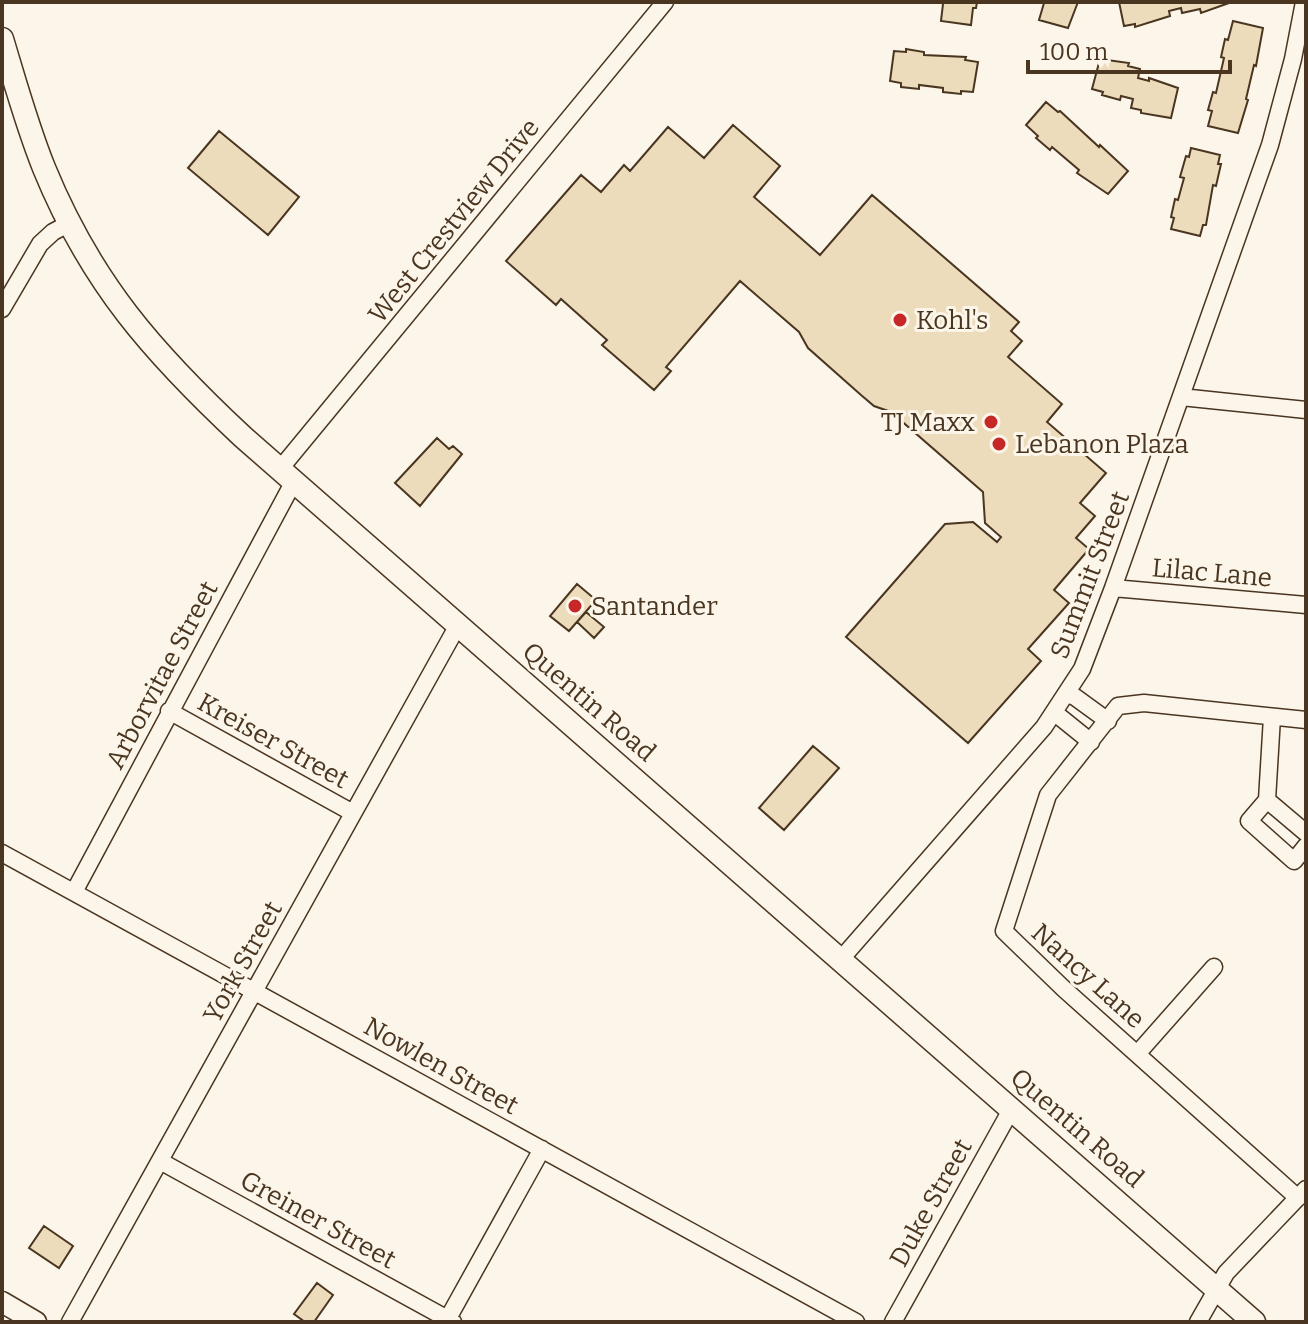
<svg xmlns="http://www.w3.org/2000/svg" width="1308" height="1324" font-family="Bitter,serif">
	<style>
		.building { fill: #ecdcbc; stroke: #4a3520; stroke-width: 2 }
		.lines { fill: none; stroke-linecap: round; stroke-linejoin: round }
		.minor-casing { stroke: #4a3520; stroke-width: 19 }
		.major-casing { stroke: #4a3520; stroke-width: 23 }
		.highway-casing { stroke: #4a3520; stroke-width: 25 }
		.minor { stroke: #fbf6e9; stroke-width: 16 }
		.major { stroke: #fbf6e9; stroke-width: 20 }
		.highway { stroke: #fbf6e9; stroke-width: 22 }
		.poi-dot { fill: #c62828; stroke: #fbf6e9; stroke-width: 3 }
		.labels { text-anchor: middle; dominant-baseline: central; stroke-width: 6; stroke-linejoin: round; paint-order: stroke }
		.street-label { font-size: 26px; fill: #4a3520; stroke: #fbf6e9 }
		.poi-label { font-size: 26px; fill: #4a3520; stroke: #fbf6e9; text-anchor: start }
	</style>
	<rect width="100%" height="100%" fill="#fbf6e9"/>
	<!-- building -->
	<path class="building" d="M 940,2 L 977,2 L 976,8 L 973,8 L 971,25 L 941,21 L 943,4 Z
		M 1078,2 L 1068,28 L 1039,20 L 1044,3 L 1040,2 Z
		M 1119,2 L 1229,2 L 1229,3 L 1201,13 L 1200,9 L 1182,13 L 1181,8 L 1169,11 L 1170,16 L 1135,27 L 1135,24 L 1124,26 Z
		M 1233,21 L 1263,28 L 1256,66 L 1254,65 L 1246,99 L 1248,100 L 1238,133 L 1208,126 L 1212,111 L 1208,110 L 1213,92 L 1216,93 L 1224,58 L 1221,57 L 1225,39 L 1228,40 Z
		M 906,49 L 924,52 L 924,55 L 966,57 L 965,60 L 978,62 L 973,92 L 961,91 L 961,94 L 943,92 L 943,88 L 919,85 L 919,89 L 901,87 L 901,83 L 890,81 L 894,51 L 906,52 Z
		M 1100,59 L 1129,63 L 1128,66 L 1140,69 L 1138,78 L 1149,81 L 1149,78 L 1178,88 L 1171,118 L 1141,113 L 1141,110 L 1131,108 L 1133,99 L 1121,96 L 1120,100 L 1102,95 L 1103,92 L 1092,89 Z
		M 1046,102 L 1058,112 L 1060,111 L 1099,147 L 1100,145 L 1128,171 L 1108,194 L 1077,173 L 1079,170 L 1052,147 L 1050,150 L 1036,138 L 1038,136 L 1026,125 Z
		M 733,125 L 780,166 L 754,197 L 820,255 L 872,195 L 1019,322 L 1011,331 L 1022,341 L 1008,357 L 1062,404 L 1047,422 L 1106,473 L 1080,503 L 1095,516 L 1076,538 L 1089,549 L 1054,590 L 1069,603 L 1028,649 L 1041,661 L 968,743 L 846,637 L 945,524 L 973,522 L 997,542 L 1001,537 L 985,523 L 983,492 L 891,412 L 874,406 L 861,395 L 808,348 L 799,332 L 740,281 L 666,367 L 671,371 L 654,390 L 602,345 L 607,340 L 561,299 L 556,305 L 506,261 L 581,175 L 601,192 L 624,165 L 630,171 L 668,127 L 704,158 Z
		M 219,131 L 299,197 L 268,235 L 188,168 Z
		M 1191,148 L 1220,155 L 1218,164 L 1221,164 L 1216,186 L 1213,185 L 1206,225 L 1203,225 L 1200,236 L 1171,229 L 1174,218 L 1171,217 L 1175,199 L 1178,200 L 1184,178 L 1180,177 L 1186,156 L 1189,157 Z
		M 437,438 L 449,449 L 453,446 L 462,454 L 420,506 L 395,483 Z
		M 577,584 L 596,600 L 569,631 L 550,616 Z
		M 586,612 L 604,627 L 594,638 L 577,622 Z
		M 813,746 L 839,768 L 784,830 L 759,808 Z
		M 44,1226 L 73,1246 L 59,1268 L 29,1248 Z
		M 317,1283 L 333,1295 L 314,1322 L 305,1322 L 294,1314 Z"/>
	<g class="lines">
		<!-- minor casing -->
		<g class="minor-casing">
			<path id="minor" d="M 2,309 L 40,244 L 53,232 L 70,223
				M 1181,397 L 1306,410
				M 280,469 L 665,2
				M 1113,588 L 1306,605
				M 1067,694 L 1075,697 L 1108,721
				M 169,711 L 353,813
				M 1055,713 L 1091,742
				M 1272,717 L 1267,800 L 1249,821 L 1294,861 L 1306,846
				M 1267,800 L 1306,833
				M 2,853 L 856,1322
				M 74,892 L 294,481
				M 841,959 L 1044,727 L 1082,669 L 1113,588 L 1270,145 L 1293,59 L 1304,2
				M 1138,1053 L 1214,967
				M 160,1161 L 453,1322
				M 1298,1198 L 1064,989 L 1004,931 L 1048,795 L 1118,706 L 1144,703 L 1306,720
				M 70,1322 L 458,625
				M 446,1322 L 542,1149
				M 893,1322 L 1012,1108
				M 1198,1322 L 1226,1273 L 1306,1189"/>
		</g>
		<!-- major casing -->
		<g class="major-casing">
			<path id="major" d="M 2,1302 L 36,1322"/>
		</g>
		<!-- highway casing -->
		<g class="highway-casing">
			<path id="highway" d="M 2,39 C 15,82 27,126 44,168 C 91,283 153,353 243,437 L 1254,1322"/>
		</g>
		<!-- minor -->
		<use href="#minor" class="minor"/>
		<!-- major -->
		<use href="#major" class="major"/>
		<!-- highway -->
		<use href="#highway" class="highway"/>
	</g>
	<!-- markers -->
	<g class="poi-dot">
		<circle cx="900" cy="320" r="8"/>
		<circle cx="991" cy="422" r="8"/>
		<circle cx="999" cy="444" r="8"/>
		<circle cx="575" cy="606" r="8"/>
	</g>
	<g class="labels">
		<!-- street labels -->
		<g class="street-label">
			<text transform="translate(454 221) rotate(-51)">West Crestview Drive</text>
			<text transform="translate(1212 573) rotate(5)">Lilac Lane</text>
			<text transform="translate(1090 575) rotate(-69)">Summit Street</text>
			<text transform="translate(162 675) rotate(-62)">Arborvitae Street</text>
			<text transform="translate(589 702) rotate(41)">Quentin Road</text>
			<text transform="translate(273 741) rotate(29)">Kreiser Street</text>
			<text transform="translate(243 962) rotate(-61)">York Street</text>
			<text transform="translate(1088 976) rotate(42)">Nancy Lane</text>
			<text transform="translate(441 1066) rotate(29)">Nowlen Street</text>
			<text transform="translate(1077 1128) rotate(41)">Quentin Road</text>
			<text transform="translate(931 1203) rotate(-61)">Duke Street</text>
			<text transform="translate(318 1220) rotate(29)">Greiner Street</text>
		</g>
		<!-- poi labels -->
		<g class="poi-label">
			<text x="916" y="320">Kohl's</text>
			<text x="975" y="422" text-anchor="end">TJ Maxx</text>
			<text x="1015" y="444">Lebanon Plaza</text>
			<text x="591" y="606">Santander</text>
		</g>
	</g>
	<!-- border -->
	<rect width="1308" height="1324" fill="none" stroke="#4a3520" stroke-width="8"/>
	<!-- scale -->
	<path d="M1028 60v12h202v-12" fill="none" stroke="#4a3520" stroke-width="4"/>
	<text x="1040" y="60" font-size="24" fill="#4a3520" stroke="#fbf6e9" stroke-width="6" paint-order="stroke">100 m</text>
</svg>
